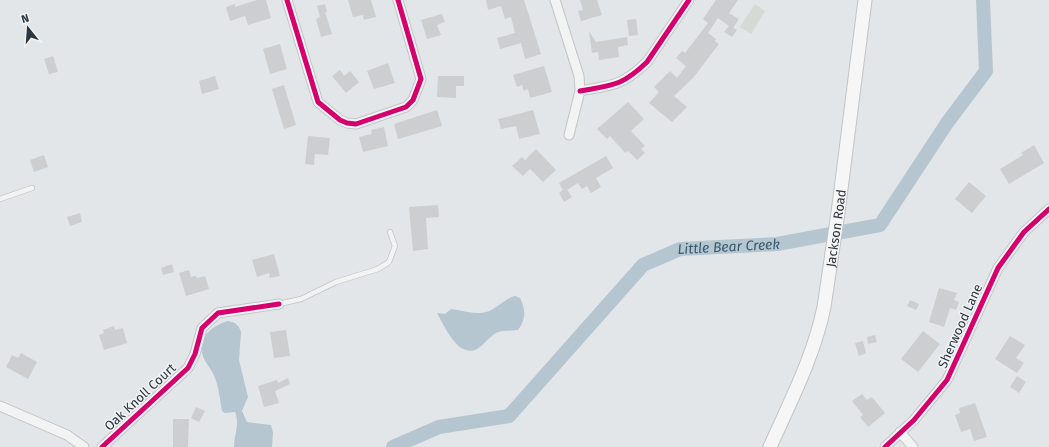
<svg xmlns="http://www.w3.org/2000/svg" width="1049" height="447" font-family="'Fira Sans',sans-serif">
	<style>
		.green { fill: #d5dbd4 }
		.water { fill: #b5c6d0 }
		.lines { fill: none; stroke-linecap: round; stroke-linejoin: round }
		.river { stroke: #b5c6d0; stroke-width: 14 }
		.building { fill: #ccced0 }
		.lane-casing { stroke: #c2c4c6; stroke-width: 6 }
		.street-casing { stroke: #c2c4c6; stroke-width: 11 }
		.secondary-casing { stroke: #c2c4c6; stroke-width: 15 }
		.lane { stroke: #f2f4f4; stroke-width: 4.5 }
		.street { stroke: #f2f4f4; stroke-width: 9 }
		.secondary { stroke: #f6f6f6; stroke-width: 13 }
		.cycleway-casing { stroke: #f1f4f6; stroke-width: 8 }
		.cycleway { stroke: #d6006c; stroke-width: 5 }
		.labels { text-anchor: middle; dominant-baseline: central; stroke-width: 3; stroke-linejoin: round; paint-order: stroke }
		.street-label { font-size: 13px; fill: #2c363f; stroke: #f1f4f6 }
		.water-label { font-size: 14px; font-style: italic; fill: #3a5a6e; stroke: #f1f4f6 }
	</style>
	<rect width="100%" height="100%" fill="#e3e6e8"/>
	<!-- green -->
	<path class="green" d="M 755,4 L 765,11 L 751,34 L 740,27 Z"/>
	<!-- water -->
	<path class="water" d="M 515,296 L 520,298 C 526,309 526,320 518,330 C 511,331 503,330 496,333 C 489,337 484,345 477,349 C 458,359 444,325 437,313 L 445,314 L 451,309 C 467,311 482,318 496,307 C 503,303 507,298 515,296 Z
		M 228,321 L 235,323 L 239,327 L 241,332 L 239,360 L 248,397 L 242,411 L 247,422 L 271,425 L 273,433 L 272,447 L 234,447 C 234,434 240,424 235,412 L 225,413 L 222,411 C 220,400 219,388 215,378 C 212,369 204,362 202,353 C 198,336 214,325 228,321 Z"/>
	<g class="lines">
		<!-- river -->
		<path class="river" id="s1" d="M 393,447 L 439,427 L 509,416 L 643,265 L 680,249 L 777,244 L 880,225 L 947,123 L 986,71 L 983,0"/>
	</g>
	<!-- building -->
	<path class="building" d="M 257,0 L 266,0 L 271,18 L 248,25 L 245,16 L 230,21 L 226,7 L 235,4 L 235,7 Z
		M 348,0 L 371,0 L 376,17 L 364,20 L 363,15 L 353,17 Z
		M 486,0 L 524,0 L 541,54 L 525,59 L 521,43 L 500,49 L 497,38 L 515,33 L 511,17 L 505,19 L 501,6 L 488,10 Z
		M 580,0 L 597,0 L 602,15 L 581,21 L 578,11 L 583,10 Z
		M 716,0 L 738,0 L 729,13 L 739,19 L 733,28 L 737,30 L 732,37 L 724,32 L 729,26 L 718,18 L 708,33 L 716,39 L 715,41 L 719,44 L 693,78 L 674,96 L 687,107 L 672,122 L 649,103 L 659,92 L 654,87 L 670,71 L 677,78 L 686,66 L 676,58 L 682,51 L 685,53 L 708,23 L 703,19 Z
		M 325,4 L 327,12 L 325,12 L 332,34 L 321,37 L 316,19 L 320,17 L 317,6 Z
		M 442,14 L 445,22 L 437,25 L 441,35 L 427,39 L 421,20 Z
		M 636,19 L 638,35 L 629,36 L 627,20 Z
		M 589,31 L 596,42 L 627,37 L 628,45 L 618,47 L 619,57 L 599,60 L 598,52 L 592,53 Z
		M 280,44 L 287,69 L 270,74 L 263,49 Z
		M 53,56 L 58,72 L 49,74 L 44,59 Z
		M 388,63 L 395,83 L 374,89 L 367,71 Z
		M 544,66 L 552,92 L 530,98 L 528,89 L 524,91 L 522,85 L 517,87 L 513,75 Z
		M 340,70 L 344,76 L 350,71 L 359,82 L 346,93 L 332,76 Z
		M 215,76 L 219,89 L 202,94 L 199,81 Z
		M 438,76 L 464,76 L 464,86 L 456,86 L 456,98 L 437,97 Z
		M 284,85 L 296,125 L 284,129 L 272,89 Z
		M 628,102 L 644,119 L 631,131 L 645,146 L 641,149 L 645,153 L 637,160 L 628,151 L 625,153 L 610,136 L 607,139 L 597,129 Z
		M 437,110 L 442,126 L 398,139 L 394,124 Z
		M 533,110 L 540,134 L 519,139 L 516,126 L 501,129 L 498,119 Z
		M 384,127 L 388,146 L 363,152 L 359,137 L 372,134 L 371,130 Z
		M 308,136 L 330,138 L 328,155 L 315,154 L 314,165 L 305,164 Z
		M 1034,145 L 1044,163 L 1009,184 L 1000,169 L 1023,155 L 1021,153 Z
		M 536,149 L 556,170 L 543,182 L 530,169 L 523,176 L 512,166 L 522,157 L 525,160 Z
		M 44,155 L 48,167 L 34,172 L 30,160 Z
		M 606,156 L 613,168 L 596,178 L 601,187 L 591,193 L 587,186 L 582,189 L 578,183 L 567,190 L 572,197 L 564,202 L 559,193 L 563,190 L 559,183 Z
		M 969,182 L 986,196 L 972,213 L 955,199 Z
		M 438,205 L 439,217 L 426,218 L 428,249 L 413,251 L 409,207 Z
		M 80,213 L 82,222 L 70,226 L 67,217 Z
		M 274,254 L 280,276 L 270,278 L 269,273 L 257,277 L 252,260 Z
		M 172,264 L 174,272 L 163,275 L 161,268 Z
		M 189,270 L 191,277 L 196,276 L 197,278 L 205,276 L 209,289 L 186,296 L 179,273 Z
		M 939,288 L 957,293 L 954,300 L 959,302 L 956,310 L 950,308 L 944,327 L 929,322 Z
		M 910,300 L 919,304 L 916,310 L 907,306 Z
		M 114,326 L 115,330 L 123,328 L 127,343 L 104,350 L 99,335 L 104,333 L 103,330 Z
		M 286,330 L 290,356 L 274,358 L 270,332 Z
		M 923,331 L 940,344 L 918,372 L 901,359 Z
		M 875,335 L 877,342 L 868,344 L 867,337 Z
		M 1010,336 L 1025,345 L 1016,358 L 1024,363 L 1017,373 L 995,359 Z
		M 863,341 L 866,353 L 859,356 L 855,343 Z
		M 21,353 L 37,362 L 28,379 L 6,367 L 12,355 L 18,358 Z
		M 1017,376 L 1026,382 L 1019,393 L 1010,387 Z
		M 288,378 L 290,384 L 275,391 L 279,403 L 264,407 L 258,386 L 277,380 L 278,383 Z
		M 862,394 L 867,400 L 872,397 L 885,413 L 868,427 L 860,417 L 863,415 L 852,401 Z
		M 975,403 L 987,437 L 974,441 L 970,429 L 961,432 L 955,415 L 960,413 L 959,408 Z
		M 196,407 L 205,411 L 199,422 L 191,418 Z
		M 173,419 L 189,419 L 188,447 L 173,447 Z"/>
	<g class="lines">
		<!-- lane casing -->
		<g class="lane-casing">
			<path id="lane" d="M 0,199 L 32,188
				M 279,304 L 301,299 L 336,282 L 378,269 L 389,262 L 395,246 L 390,232"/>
		</g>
		<!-- street casing -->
		<g class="street-casing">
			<path id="street" d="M 287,0 L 318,102 L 340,120 L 347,123 L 356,124 L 406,107 L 413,100 L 421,79 L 398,0
				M 555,0 L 579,76 L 580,91 L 569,135
				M 580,91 C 613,85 622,86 647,62 L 689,0
				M 0,406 L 67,435 L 84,447
				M 900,432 L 913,447
				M 102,447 L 188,368 L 195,354 L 202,328 L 218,313 L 279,304
				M 885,447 L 914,420 L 947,380 L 998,268 L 1024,232 L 1049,209"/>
		</g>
		<!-- secondary casing -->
		<g class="secondary-casing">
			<g id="secondary">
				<path id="s2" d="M 770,447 C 790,402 814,356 824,307 L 838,213 L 865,0"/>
			</g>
		</g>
		<!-- lane -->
		<use href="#lane" class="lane"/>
		<!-- street -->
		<use href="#street" class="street"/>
		<!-- secondary -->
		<use href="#secondary" class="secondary"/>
		<!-- cycleway casing -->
		<g class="cycleway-casing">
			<path id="cycleway" d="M 287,0 L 318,102 L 340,120 L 347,123 L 356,124 L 406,107 L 413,100 L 421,79 L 398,0
				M 580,91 C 613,85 622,86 647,62 L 689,0
				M 102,447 L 188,368 L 195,354 L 202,328 L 218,313 L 279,304
				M 885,447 L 914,420 L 947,380 L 998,268 L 1024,232 L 1049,209"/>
		</g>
		<!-- cycleway -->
		<use href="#cycleway" class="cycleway"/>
	</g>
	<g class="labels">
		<!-- street labels -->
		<g class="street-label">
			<text stroke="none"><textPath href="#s2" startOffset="230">Jackson Road</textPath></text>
			<text transform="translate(960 326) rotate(-66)">Sherwood Lane</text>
			<text transform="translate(140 397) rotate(-43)">Oak Knoll Court</text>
		</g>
		<!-- water labels -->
		<g class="water-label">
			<text stroke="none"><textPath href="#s1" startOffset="412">Little Bear Creek</textPath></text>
		</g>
	</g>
	<!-- north arrow -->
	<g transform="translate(28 28) rotate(343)" stroke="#f1f4f6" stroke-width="3" paint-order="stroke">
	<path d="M0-3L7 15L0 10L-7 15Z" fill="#2c363f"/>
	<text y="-6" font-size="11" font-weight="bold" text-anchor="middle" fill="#2c363f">N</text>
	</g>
</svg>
